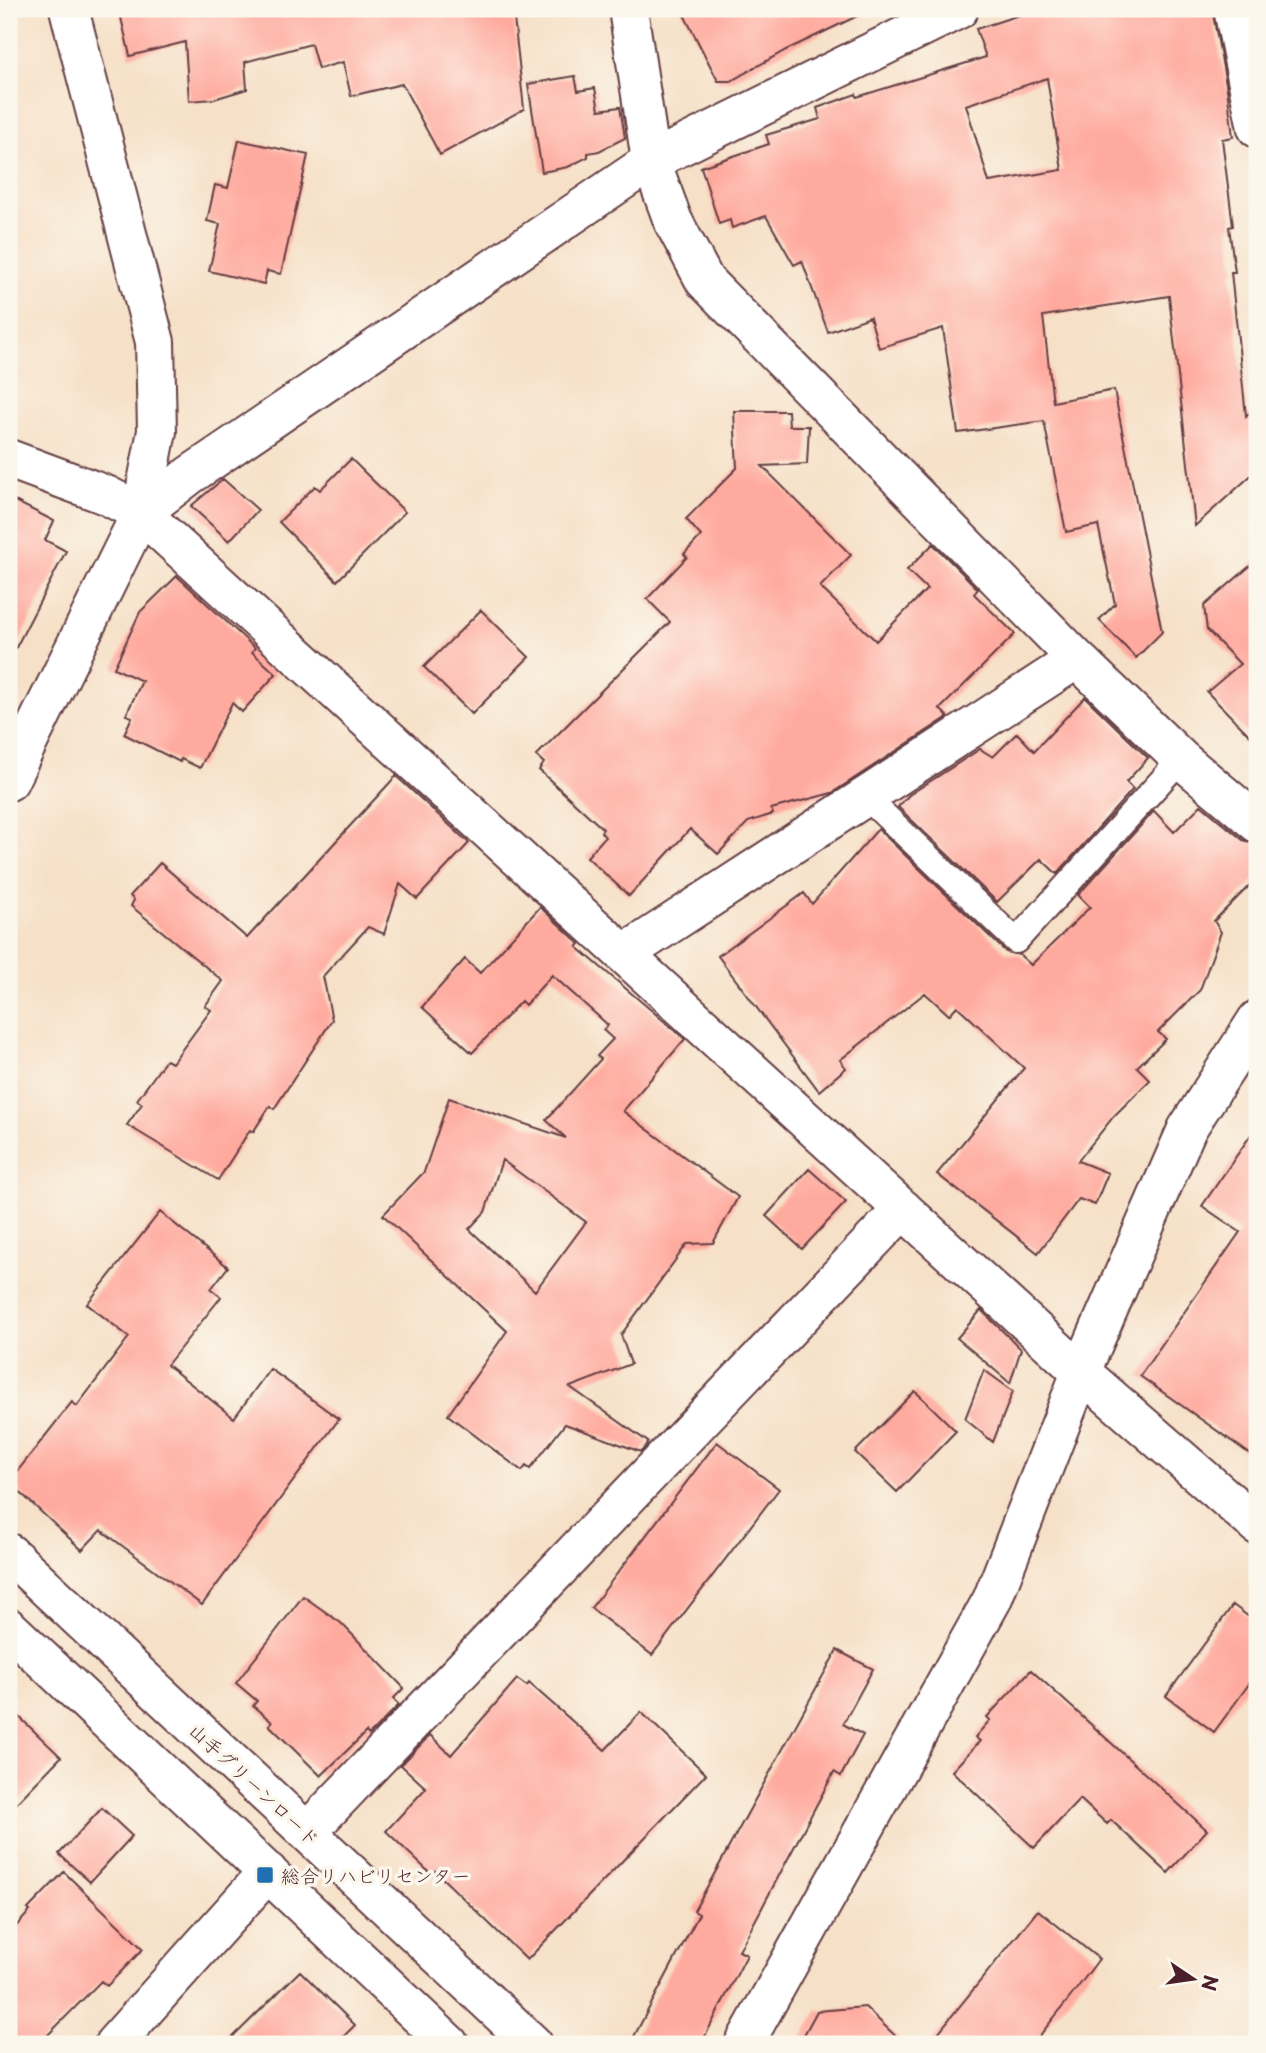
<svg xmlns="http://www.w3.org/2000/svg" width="1266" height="2053" font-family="'Playpen Sans','Klee One',sans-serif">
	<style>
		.building { fill: #ffaa9f; fill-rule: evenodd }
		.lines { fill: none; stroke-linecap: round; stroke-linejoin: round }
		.service-casing { stroke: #643c42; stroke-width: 28 }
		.minor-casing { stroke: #643c42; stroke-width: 42 }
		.tertiary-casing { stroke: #643c42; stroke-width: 42 }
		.service { stroke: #fff; stroke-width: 24 }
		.minor { stroke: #fff; stroke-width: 38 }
		.tertiary { stroke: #fff; stroke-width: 38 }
		.poi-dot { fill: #1f6fb2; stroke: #fbf7ec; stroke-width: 2.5 }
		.labels { text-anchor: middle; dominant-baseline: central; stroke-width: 7; stroke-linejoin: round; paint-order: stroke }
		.street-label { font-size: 19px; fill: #4a1f2b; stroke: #fbf7ec }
		.poi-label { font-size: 19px; fill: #4a1f2b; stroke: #fbf7ec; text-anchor: start }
	</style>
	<rect width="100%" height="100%" fill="#fbf7ec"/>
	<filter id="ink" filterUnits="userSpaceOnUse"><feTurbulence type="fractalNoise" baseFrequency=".0143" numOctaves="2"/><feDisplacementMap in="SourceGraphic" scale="14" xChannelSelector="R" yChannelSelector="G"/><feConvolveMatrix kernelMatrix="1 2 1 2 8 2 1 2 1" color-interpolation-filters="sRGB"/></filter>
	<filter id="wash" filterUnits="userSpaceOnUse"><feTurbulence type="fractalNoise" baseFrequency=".00686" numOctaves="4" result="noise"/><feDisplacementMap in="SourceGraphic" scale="28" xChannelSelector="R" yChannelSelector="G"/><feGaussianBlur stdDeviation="1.57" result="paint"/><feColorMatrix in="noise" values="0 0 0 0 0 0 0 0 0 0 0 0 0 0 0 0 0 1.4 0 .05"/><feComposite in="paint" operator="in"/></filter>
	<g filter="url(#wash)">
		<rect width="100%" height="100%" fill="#f6e0c7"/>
		<g id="blocks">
			<!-- building -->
			<path class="building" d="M 119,9 L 513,9 L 524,109 L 440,155 L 402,84 L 351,96 L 343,62 L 318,69 L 311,44 L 245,62 L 247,89 L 214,99 L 189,101 L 185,42 L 130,56 Z
				M 681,9 L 872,9 L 786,50 L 731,81 L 718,81 Z
				M 1038,9 L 1212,9 L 1227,89 L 1233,137 L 1222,139 L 1233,226 L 1229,227 L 1235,272 L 1231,272 L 1246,416 L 1257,406 L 1257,470 L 1195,526 L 1169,296 L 1043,316 L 1053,402 L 1114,390 L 1162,632 L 1136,658 L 1099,620 L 1115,604 L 1098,525 L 1066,532 L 1044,421 L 958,433 L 943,328 L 879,348 L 870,317 L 828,332 L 802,261 L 794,265 L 766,216 L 732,228 L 730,220 L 719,224 L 701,167 L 769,144 L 766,135 L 820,119 L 817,108 L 856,94 L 857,97 L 986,57 L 976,29 ZM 1047,78 L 1062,170 L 989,182 L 966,105 Z
				M 575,76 L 578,91 L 595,88 L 599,110 L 620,107 L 625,138 L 599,151 L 588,153 L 588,157 L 568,167 L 542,172 L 528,84 Z
				M 239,140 L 308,155 L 281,274 L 267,271 L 264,284 L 209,271 L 220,224 L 207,221 L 215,185 L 228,188 Z
				M 734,411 L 788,411 L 789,426 L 809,426 L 807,464 L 762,466 L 851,555 L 820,587 L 876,641 L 927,589 L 907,570 L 933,544 L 978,589 L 974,594 L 1015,634 L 940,709 L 948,717 L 832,793 L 771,809 L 773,814 L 748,822 L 718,854 L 690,829 L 629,896 L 587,857 L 605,837 L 601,832 L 603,829 L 539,770 L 544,763 L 536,756 L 670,622 L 647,599 L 687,557 L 684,554 L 701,536 L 686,519 L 737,468 Z
				M 351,459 L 405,512 L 337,581 L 279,522 L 315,486 L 320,490 Z
				M 223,479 L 258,510 L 229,541 L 191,506 Z
				M 9,498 L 54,521 L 45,540 L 66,551 L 9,661 Z
				M 1257,560 L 1257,743 L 1207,692 L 1240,664 L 1207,630 L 1204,606 Z
				M 177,576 L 255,648 L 252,652 L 276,674 L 242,712 L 232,703 L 200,768 L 181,759 L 180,762 L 124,734 L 132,717 L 126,715 L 142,681 L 114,668 L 140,612 Z
				M 481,610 L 529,657 L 472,714 L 424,667 Z
				M 1085,697 L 1148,758 L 1126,782 L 1133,789 L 1057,874 L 1041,859 L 997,902 L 898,807 L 909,795 L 980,749 L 993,757 L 1017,733 L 1034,751 Z
				M 396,776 L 469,843 L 417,899 L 400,884 L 384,934 L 368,927 L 323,976 L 332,1020 L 274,1109 L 270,1106 L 253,1132 L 250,1130 L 218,1180 L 127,1125 L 142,1104 L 137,1100 L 166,1060 L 172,1063 L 211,1010 L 205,1006 L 223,981 L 131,906 L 134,900 L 130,896 L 160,863 L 247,938 Z
				M 1201,805 L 1243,840 L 1257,844 L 1257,878 L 1214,921 L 1221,932 L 1200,990 L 1158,1032 L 1166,1039 L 1137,1067 L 1150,1080 L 1114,1116 L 1078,1161 L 1108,1173 L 1095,1205 L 1079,1199 L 1038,1253 L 937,1174 L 1024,1068 L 957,1006 L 949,1015 L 925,993 L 840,1060 L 846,1068 L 819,1091 L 718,956 L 804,893 L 812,904 L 878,829 L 1006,952 L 1020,955 L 1031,965 L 1090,907 L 1078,895 L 1154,811 L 1174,832 Z
				M 540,907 L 580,944 L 577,947 L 685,1039 L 623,1111 L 738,1197 L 713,1243 L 687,1244 L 621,1335 L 631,1364 L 570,1387 L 648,1442 L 647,1445 L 641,1452 L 565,1424 L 530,1469 L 526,1466 L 522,1471 L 448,1415 L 507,1331 L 383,1215 L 424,1172 L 449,1098 L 566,1138 L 546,1120 L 601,1059 L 597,1056 L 613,1039 L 603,1030 L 608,1025 L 552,975 L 525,1005 L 521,1001 L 472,1053 L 422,1007 L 465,959 L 480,973 ZM 502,1160 L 586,1222 L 535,1291 L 469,1229 L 485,1212 Z
				M 1257,1126 L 1257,1459 L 1140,1376 L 1240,1232 L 1202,1206 Z
				M 809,1169 L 846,1202 L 802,1249 L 766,1216 Z
				M 160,1212 L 228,1267 L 211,1289 L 221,1297 L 167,1365 L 234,1418 L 270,1369 L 339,1419 L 202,1605 L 101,1530 L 82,1550 L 9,1482 L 72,1402 L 77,1406 L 129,1337 L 87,1304 Z
				M 981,1310 L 1021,1349 L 1010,1383 L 957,1338 Z
				M 984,1370 L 1013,1391 L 993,1442 L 965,1419 Z
				M 915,1391 L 956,1431 L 897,1492 L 855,1452 Z
				M 717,1442 L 779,1489 L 652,1655 L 591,1608 Z
				M 303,1596 L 341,1623 L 404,1688 L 393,1699 L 399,1705 L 369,1735 L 366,1732 L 321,1776 L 269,1725 L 272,1722 L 253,1706 L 257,1701 L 236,1683 Z
				M 1233,1605 L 1257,1623 L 1257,1673 L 1214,1732 L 1166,1696 Z
				M 837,1650 L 873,1669 L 843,1724 L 863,1735 L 841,1776 L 834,1772 L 739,1951 L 747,1955 L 701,2044 L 630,2044 L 699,1914 L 694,1911 Z
				M 1031,1670 L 1207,1830 L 1168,1873 L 1111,1820 L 1107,1824 L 1080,1799 L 1034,1848 L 952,1771 L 980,1741 L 975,1737 L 990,1720 L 987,1717 Z
				M 517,1679 L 527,1686 L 529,1683 L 605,1750 L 641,1712 L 706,1774 L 527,1960 L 435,1871 L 432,1875 L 386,1831 L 426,1788 L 401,1765 L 430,1735 L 451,1755 Z
				M 9,1707 L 61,1757 L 9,1811 Z
				M 102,1808 L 132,1836 L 90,1882 L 59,1854 Z
				M 64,1872 L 143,1949 L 107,1986 L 101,1981 L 39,2044 L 9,2044 L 9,1934 L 30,1911 L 28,1909 Z
				M 1038,1910 L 1099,1959 L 1072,1995 L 1033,2044 L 929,2044 Z
				M 300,1971 L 355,2025 L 336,2044 L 226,2044 Z
				M 865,2007 L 904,2044 L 799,2044 L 817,2011 Z"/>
		</g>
	</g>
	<g filter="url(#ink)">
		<use href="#blocks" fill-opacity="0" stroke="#643c42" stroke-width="2"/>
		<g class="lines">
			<!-- service casing -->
			<g class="service-casing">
				<path id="service" d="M 866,797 L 1016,941 L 1181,759"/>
			</g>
			<!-- minor casing -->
			<g class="minor-casing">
				<path id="minor" d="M 628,9 L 651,161 L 673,221 L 705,281 L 1077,659 L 1181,759 L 1257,823
					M 1233,9 L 1257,128
					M 9,459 L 106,495 L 141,513 L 1081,1372 L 1257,1525
					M 141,513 L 190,475 L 651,161 L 959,9
					M 624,954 L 1077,659
					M 307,1832 L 903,1209
					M 114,2044 L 268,1872"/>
			</g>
			<!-- tertiary casing -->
			<g class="tertiary-casing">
				<path id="tertiary" d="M 9,781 L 141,513 L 157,431 L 155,342 L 69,9
					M 9,1553 L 533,2044
					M 9,1628 L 449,2044
					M 744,2044 L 992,1600 L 1081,1372 L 1187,1129 L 1257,1020"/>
			</g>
			<!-- service -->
			<use href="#service" class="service"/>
			<!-- minor -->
			<use href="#minor" class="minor"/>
			<!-- tertiary -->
			<use href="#tertiary" class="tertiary"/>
		</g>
	</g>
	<!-- markers -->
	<rect class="poi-dot" x="256" y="1866" width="18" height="18" rx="3.5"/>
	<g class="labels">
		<!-- street labels -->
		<g class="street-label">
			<text transform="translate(255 1784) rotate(43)">山手グリーンロード</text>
		</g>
		<!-- poi labels -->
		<g class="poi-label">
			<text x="281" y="1875">総合リハビリセンター</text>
		</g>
	</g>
	<!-- margin -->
	<rect width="1266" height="2053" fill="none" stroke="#fbf7ec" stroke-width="35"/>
	<!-- north arrow -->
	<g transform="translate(1193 1979) rotate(103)" stroke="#fbf7ec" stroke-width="5" paint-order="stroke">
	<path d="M0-5L12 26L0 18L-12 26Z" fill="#4a1f2b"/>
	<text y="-10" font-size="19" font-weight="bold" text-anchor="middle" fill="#4a1f2b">N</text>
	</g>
</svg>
